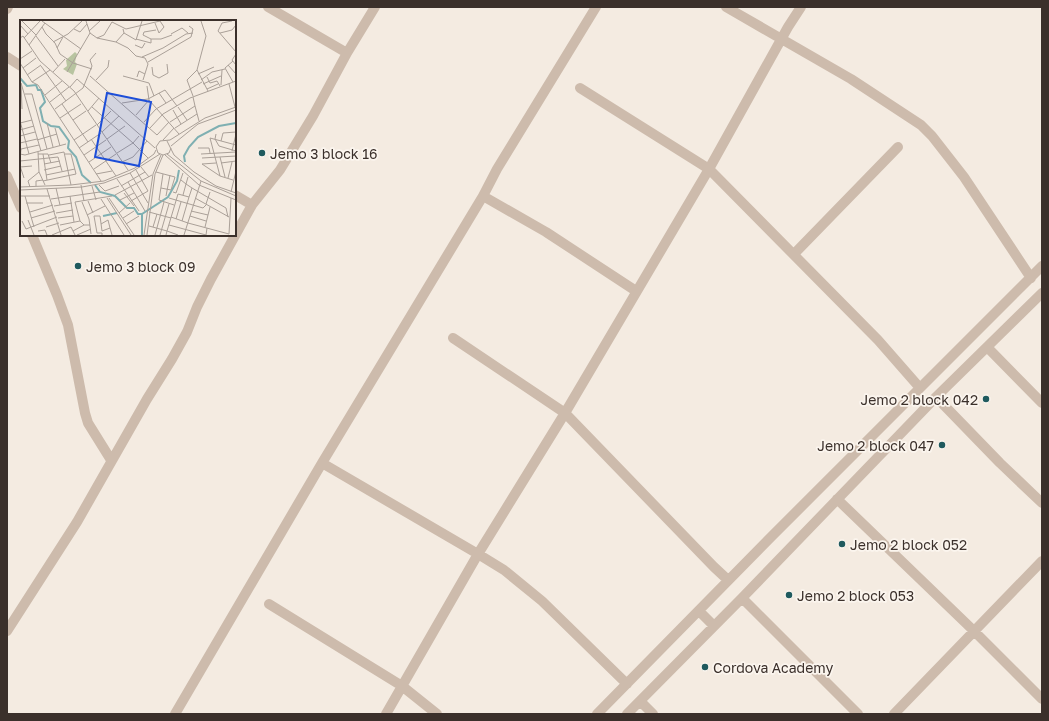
<svg xmlns="http://www.w3.org/2000/svg" width="1049" height="721" font-family="'Golos Text',sans-serif">
	<style>
		.lines { fill: none; stroke-linecap: round; stroke-linejoin: round }
		.minor { stroke: #cdbbac; stroke-width: 10 }
		.poi-dot { fill: #1f5a5e; stroke: #fbf5ee; stroke-width: 1.5 }
		.labels { text-anchor: middle; dominant-baseline: central; stroke-width: 3.5; stroke-linejoin: round; paint-order: stroke }
		.poi-label { font-size: 14px; fill: #3b302b; stroke: #fbf5ee; text-anchor: start }
		.inset-river { fill: none; stroke: #7fb0b2; stroke-width: 2 }
		.inset-road { fill: none; stroke: #aaa098; stroke-width: 1 }
		.view { fill: #1d4ed8; fill-opacity: 0.15; stroke: #1d4ed8; stroke-width: 2 }
		.inset-edge { fill: none; stroke: #3b302b; stroke-width: 2 }
	</style>
	<rect width="100%" height="100%" fill="#f4ebe1"/>
	<g class="lines">
		<!-- minor -->
		<path class="minor" d="M 268,7 L 347,53
			M 726,7 L 851,79 L 921,125 L 932,136 L 964,177 L 1031,278
			M 7,9 L 8,7
			M 7,57 L 21,66
			M 580,88 L 709,169 L 788,27 L 801,7
			M 7,176 L 21,208
			M 235,195 L 252,205
			M 483,196 L 546,232 L 636,291
			M 32,235 L 57,295 L 68,325 L 85,413 L 88,423 L 111,460
			M 794,254 L 898,147
			M 453,338 L 565,413 L 714,567 L 728,580
			M 987,347 L 1042,403
			M 936,397 L 1000,463 L 1042,503
			M 322,463 L 478,554 L 504,570 L 542,601 L 627,684
			M 837,499 L 974,631 L 1042,699
			M 742,598 L 858,714
			M 269,604 L 402,686 L 437,714
			M 699,611 L 714,626
			M 7,631 L 77,522 L 147,399 L 172,359 L 187,332 L 197,307 L 211,279 L 252,205 L 280,170 L 313,116 L 347,53 L 375,7
			M 640,701 L 653,714
			M 175,714 L 322,463 L 483,196 L 497,169 L 596,7
			M 386,714 L 478,554 L 565,413 L 709,169 L 878,340 L 920,388
			M 597,714 L 772,536 L 1042,266
			M 627,714 L 742,598 L 936,397 L 1042,293
			M 894,714 L 1042,561"/>
	</g>
	<!-- markers -->
	<g class="poi-dot">
		<circle cx="262" cy="153" r="4"/>
		<circle cx="78" cy="266" r="4"/>
		<circle cx="986" cy="399" r="4"/>
		<circle cx="942" cy="445" r="4"/>
		<circle cx="842" cy="544" r="4"/>
		<circle cx="789" cy="595" r="4"/>
		<circle cx="705" cy="667" r="4"/>
	</g>
	<g class="labels">
		<!-- poi labels -->
		<g class="poi-label">
			<text x="270" y="153">Jemo 3 block 16</text>
			<text x="86" y="266">Jemo 3 block 09</text>
			<text x="978" y="399" text-anchor="end">Jemo 2 block 042</text>
			<text x="934" y="445" text-anchor="end">Jemo 2 block 047</text>
			<text x="850" y="544">Jemo 2 block 052</text>
			<text x="797" y="595">Jemo 2 block 053</text>
			<text x="713" y="667">Cordova Academy</text>
		</g>
	</g>
	<!-- overview -->
	<g transform="translate(20 20)">
		<rect width="216" height="216" fill="#f4ebe1"/>
		<path d="M 55,32 L 57,34 L 55,42 L 57,44 L 53,55 L 43,49 L 47,46 L 46,40 Z" fill="#b8c4a0"/>
		<path class="inset-river" d="M 0,58 L 7,66 L 16,65 L 18,70 L 21,70 L 25,82 L 20,88 L 23,101 L 31,106 L 39,107 L 49,121 L 48,128 L 56,137 L 62,155 L 71,163M 165,142 L 164,136 L 169,127 L 178,117 L 199,106 L 216,103M 75,165 L 80,172 L 95,176 L 107,188 L 114,188 L 118,194 L 122,194M 83,196 L 97,193M 122,215 L 122,194 L 148,177 L 157,161 L 159,150"/>
		<path class="inset-road" d="M 2,1 L 16,15M 22,1 L 61,29M 181,1 L 186,16 L 177,50 L 188,71M 212,1 L 202,3 L 198,11 L 216,32M 92,2 L 106,9 L 140,1 L 144,7 L 139,13 L 135,3M 25,3 L 22,7 L 26,14 L 35,23 L 40,34 L 53,43M 0,5 L 8,14M 54,9 L 60,12 L 67,4M 69,11 L 80,1M 124,12 L 136,10M 70,13 L 77,18 L 84,15 L 92,2M 104,13 L 116,20 L 122,1M 200,13 L 212,10 L 216,5M 151,14 L 162,8 L 168,13M 16,16 L 38,46M 0,18 L 3,16 L 20,41 L 54,71 L 108,150M 4,18 L 20,1M 77,18 L 96,22 L 108,28 L 116,36 L 125,38 L 128,44 L 123,60M 116,19 L 131,23 L 131,19 L 123,15 L 124,12M 131,19 L 141,19 L 152,15M 33,22 L 48,14 L 62,1M 96,22 L 104,13 L 103,9M 9,25 L 22,7M 115,25 L 122,28 L 125,23M 37,28 L 43,17M 216,34 L 212,40 L 216,45M 122,37 L 143,28 L 166,14 L 173,13M 0,39 L 12,31M 128,42 L 171,17 L 173,9 L 169,6M 0,43 L 12,62 L 18,65 L 81,161M 53,43 L 72,49M 208,45 L 216,54M 21,46 L 46,81M 132,47 L 133,55 L 139,58 L 148,53 L 147,44M 3,48 L 16,38M 33,52 L 45,39M 47,52 L 70,13 L 66,1M 178,54 L 194,47M 7,55 L 21,45M 70,56 L 137,115 L 149,102M 103,56 L 129,63 L 134,76M 117,57 L 119,51 L 125,54M 187,57 L 190,63 L 197,61 L 200,66M 76,60 L 88,47 L 89,40M 181,60 L 192,52 L 205,49M 12,62 L 30,50M 213,62 L 205,48 L 213,41M 1,63 L 21,131M 1,63 L 2,89M 183,64 L 201,56M 209,64 L 215,87M 201,65 L 202,50M 127,66 L 129,80 L 159,114M 50,67 L 57,59 L 135,128M 187,69 L 198,64M 139,73 L 146,83M 5,74 L 12,74 L 27,129M 25,75 L 42,61M 173,76 L 167,60 L 177,50M 30,82 L 49,67M 102,83 L 128,79 L 145,70 L 157,86M 42,84 L 68,122M 175,86 L 179,101M 72,87 L 113,123 L 97,133M 158,87 L 167,100M 35,89 L 63,68 L 72,46 L 70,40 L 76,33M 153,90 L 161,104M 68,91 L 79,78M 116,95 L 129,80M 40,98 L 61,84M 53,100 L 66,91M 0,101 L 9,134M 124,102 L 136,89 L 182,62M 150,102 L 175,86 L 173,77M 0,103 L 12,100M 27,103 L 33,127M 77,105 L 91,91M 35,108 L 40,126M 130,108 L 143,94 L 170,78 L 216,61M 155,108 L 177,94M 0,110 L 14,106M 82,112 L 99,96M 196,114 L 195,119 L 199,126 L 216,131M 0,116 L 15,112M 119,116 L 113,123 L 128,138M 71,119 L 96,156M 87,119 L 105,106M 17,120 L 37,114M 54,120 L 76,105M 143,120 L 154,108M 147,121 L 154,135 L 174,152 L 196,166 L 216,173M 201,121 L 203,113 L 216,112M 0,123 L 17,119M 151,126 L 178,104 L 216,90M 59,128 L 81,113M 151,128 L 149,133 L 143,135 L 138,133 L 136,127 L 140,121 L 150,120 L 185,98 L 216,87M 178,128 L 189,128 L 190,133M 212,131 L 216,114M 18,132 L 19,152 L 25,165M 0,134 L 5,135 L 46,124M 18,134 L 28,134 L 31,143M 23,134 L 27,160M 147,134 L 181,161 L 216,176M 181,134 L 216,132M 29,135 L 44,132 L 51,165M 64,135 L 86,120M 145,135 L 179,165 L 216,180M 200,137 L 205,157M 182,138 L 216,136M 0,140 L 1,129 L 19,125M 0,141 L 38,137 L 42,151M 69,142 L 91,127M 102,142 L 113,137 L 127,121M 196,143 L 182,144 L 200,156M 201,143 L 216,141M 24,144 L 40,141M 0,146 L 4,158M 0,147 L 12,146M 121,147 L 129,157M 74,149 L 96,134M 24,150 L 41,146M 116,150 L 128,171M 136,152 L 155,157 L 151,170 L 141,168M 110,153 L 128,183M 76,154 L 92,151M 143,154 L 139,180 L 154,185M 26,155 L 55,149M 168,157 L 166,164 L 172,168M 208,158 L 212,142M 97,159 L 119,191M 161,160 L 166,164 L 163,175M 213,160 L 200,156 L 190,118 L 216,125M 23,161 L 56,154 L 51,134 L 45,134M 108,162 L 125,191M 61,165 L 64,181M 79,165 L 85,171 L 99,166M 16,166 L 16,161 L 23,160M 72,166 L 76,180M 101,166 L 125,152M 0,167 L 51,165 L 84,161 L 115,148 L 134,134 L 136,130M 10,167 L 8,161 L 19,152M 36,168 L 40,185M 27,169 L 41,215M 0,170 L 62,167 L 84,163 L 110,153 L 140,134M 153,172 L 156,173 L 163,153M 211,172 L 216,151M 104,173 L 114,186M 158,174 L 169,177 L 172,168 L 206,188 L 208,197M 95,175 L 132,155M 0,176 L 30,176M 5,176 L 14,207M 50,176 L 54,202M 146,176 L 150,155M 87,178 L 111,215M 89,178 L 114,215M 149,178 L 183,188 L 187,184M 175,178 L 209,197M 31,179 L 80,172M 81,179 L 104,215M 100,180 L 114,173M 68,181 L 73,193M 111,181 L 128,171M 62,182 L 69,199 L 71,214M 6,183 L 23,183M 186,184 L 190,172M 34,186 L 52,183M 171,191 L 188,195M 10,192 L 33,185M 129,192 L 151,198M 36,193 L 53,190M 99,193 L 110,183M 67,195 L 85,186M 170,196 L 186,201M 151,197 L 168,203M 11,198 L 35,191M 38,198 L 53,196M 103,198 L 114,191M 156,199 L 161,182M 8,200 L 14,215M 2,201 L 6,209 L 37,197M 162,201 L 169,177M 168,203 L 209,214 L 211,178M 81,204 L 88,200 L 90,208M 106,204 L 119,196M 40,205 L 60,201M 70,205 L 64,205 L 60,201 L 55,182 L 92,176M 149,205 L 186,215 L 187,208M 129,206 L 147,211 L 158,174M 26,207 L 39,203M 133,207 L 137,194M 185,207 L 190,187M 18,211 L 25,210 L 27,215M 53,211 L 64,205M 82,211 L 80,196 L 74,196 L 77,213 L 82,213 L 82,215M 82,211 L 90,208 L 92,215M 32,215 L 51,207 L 55,215M 57,215 L 71,209M 124,215 L 133,154 L 141,135M 127,215 L 135,154 L 143,135M 135,215 L 144,182M 140,215 L 149,184M 146,215 L 147,211 L 158,215M 164,215 L 181,161"/>
		<path class="view" d="M 87,73 L 131,82 L 119,146 L 75,137 Z"/>
		<rect width="216" height="216" class="inset-edge"/>
	</g>
	<!-- border -->
	<rect width="1049" height="721" fill="none" stroke="#3b302b" stroke-width="16"/>
</svg>
